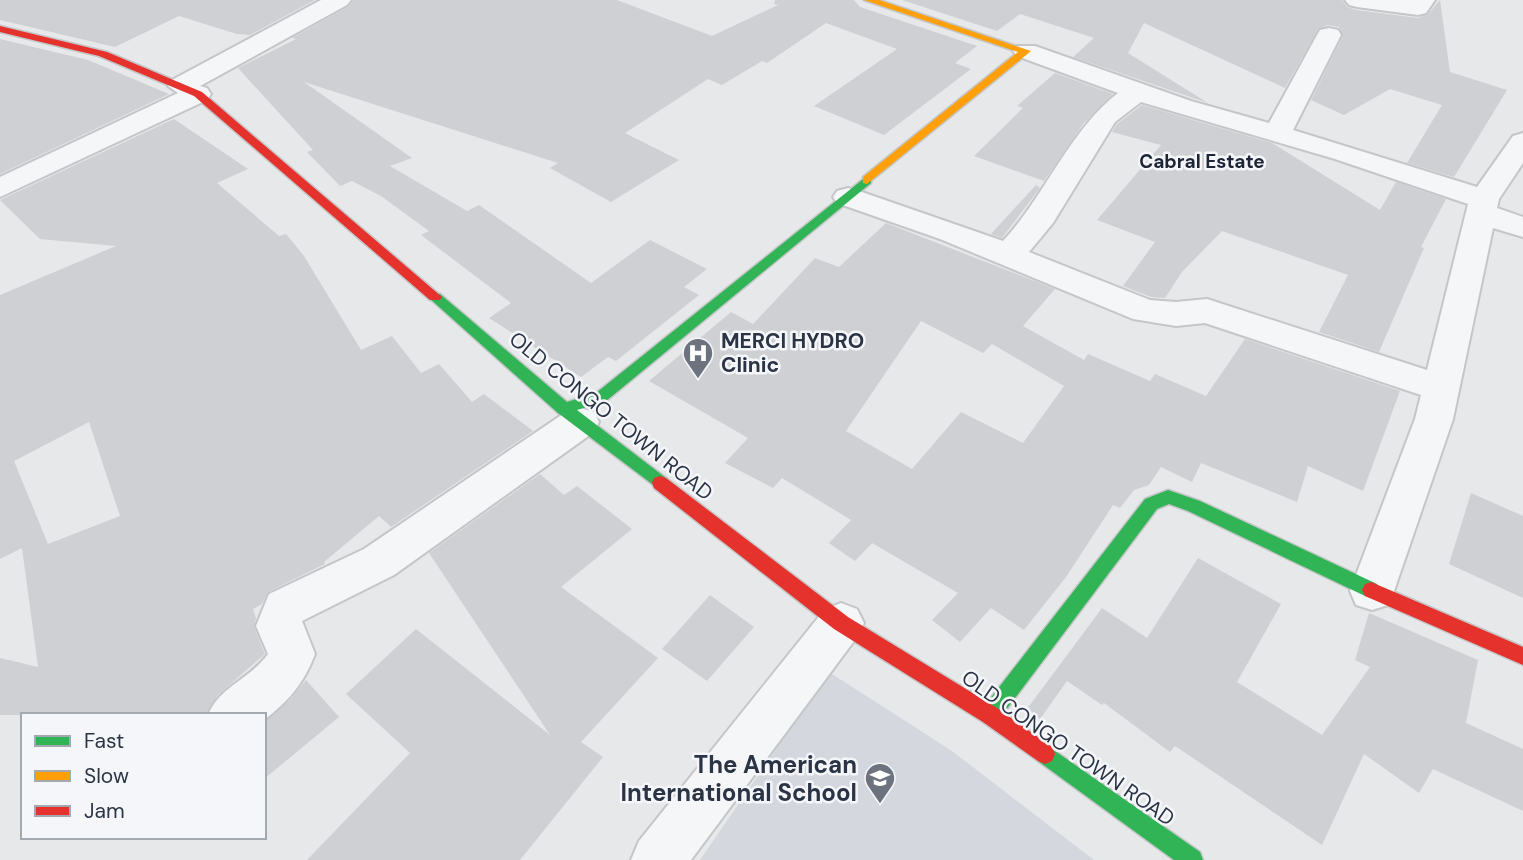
<svg xmlns="http://www.w3.org/2000/svg" width="1523" height="860" font-family="'DM Sans',sans-serif">
	<style>
		.built { fill: #d4d7dd }
		.building { fill: #ced0d3; fill-rule: evenodd }
		.lines { fill: none; stroke-linecap: round; stroke-linejoin: round }
		.street-casing { stroke: #c4c6c8; stroke-width: 4 }
		.fast-casing { stroke: #c4c6c8; stroke-width: 3 }
		.slow-casing { stroke: #c4c6c8; stroke-width: 3 }
		.jam-casing { stroke: #c4c6c8; stroke-width: 3 }
		.street { fill: #f5f6f7; fill-rule: evenodd }
		.fast { fill: #30b455; fill-rule: evenodd }
		.slow { fill: #ff9f0a; fill-rule: evenodd }
		.jam { fill: #e5322d; fill-rule: evenodd }
		.labels { text-anchor: middle; dominant-baseline: central; stroke-width: 5; stroke-linejoin: round; paint-order: stroke }
		.far-neighbourhood-label { font-size: 19px; font-weight: bold; fill: #1d2536; stroke: #f4f6f9 }
		.poi-label { font-size: 21px; font-weight: bold; fill: #2b3445; stroke: #f4f6f9; text-anchor: start }
		.street-label { font-size: 21px; fill: #2b3445; stroke: #f4f6f9 }
		.near-poi-label { font-size: 24px; font-weight: bold; fill: #2b3445; stroke: #f4f6f9; text-anchor: end }
	</style>
	<rect width="100%" height="100%" fill="#e6e8ea"/>
	<!-- built -->
	<path class="built" d="M 829,672 L 952,751 L 1094,860 L 700,860 Z"/>
	<!-- building -->
	<path class="building" d="M 0,0 L 315,0 L 250,35 L 237,34 L 179,16 L 115,47 L 0,20 Z
		M 354,0 L 617,0 L 712,36 L 778,5 L 774,4 L 775,0 L 854,0 L 860,7 L 977,46 L 955,63 L 971,69 L 884,135 L 814,106 L 897,49 L 826,23 L 767,63 L 762,61 L 722,85 L 708,79 L 625,133 L 679,160 L 611,202 L 550,168 L 558,163 L 304,82 L 412,158 L 390,166 L 467,211 L 479,205 L 591,283 L 650,240 L 707,269 L 684,287 L 699,295 L 616,361 L 608,357 L 581,377 L 489,318 L 511,303 L 421,235 L 429,231 L 381,196 L 352,181 L 340,186 L 307,152 L 313,150 L 238,68 L 296,39 L 292,38 L 348,7 Z
		M 902,0 L 1342,0 L 1347,7 L 1356,10 L 1418,18 L 1428,14 L 1440,0 L 1450,72 L 1507,90 L 1454,177 L 1407,163 L 1442,105 L 1390,89 L 1344,115 L 1311,100 L 1343,36 L 1339,27 L 1328,25 L 1318,29 L 1285,88 L 1144,23 L 1128,53 L 1208,103 L 1073,57 L 1094,38 L 1020,14 L 997,31 Z
		M 0,39 L 88,60 L 169,94 L 0,174 Z
		M 1055,73 L 1113,94 L 1083,124 L 1044,181 L 974,156 L 1023,108 L 1017,106 Z
		M 1142,105 L 1272,143 L 1380,210 L 1396,182 L 1446,199 L 1421,247 L 1424,248 L 1379,352 L 1319,332 L 1348,275 L 1222,231 L 1182,272 L 1165,298 L 1151,297 L 1123,286 L 1155,242 L 1097,220 L 1161,145 L 1112,132 L 1117,124 Z
		M 174,119 L 248,169 L 217,183 L 279,236 L 286,234 L 304,256 L 361,350 L 392,336 L 421,373 L 439,364 L 472,402 L 484,394 L 533,431 L 391,527 L 379,516 L 324,562 L 325,564 L 268,592 L 262,604 L 253,609 L 256,618 L 254,627 L 265,654 L 218,695 L 206,715 L 0,715 L 0,658 L 38,667 L 22,548 L 0,559 L 0,295 L 116,246 L 40,239 L 0,200 ZM 89,422 L 120,516 L 48,544 L 14,461 Z
		M 1036,185 L 1040,188 L 1002,238 L 991,234 Z
		M 886,223 L 1055,289 L 1023,326 L 1084,360 L 1088,354 L 1150,381 L 1155,374 L 1206,396 L 1245,339 L 1400,391 L 1363,491 L 1308,466 L 1297,502 L 1201,463 L 1192,482 L 1161,467 L 1149,485 L 1134,490 L 1120,508 L 1113,505 L 1066,577 L 1024,630 L 991,608 L 960,642 L 932,620 L 958,593 L 872,543 L 855,561 L 829,543 L 851,520 L 782,478 L 773,488 L 725,463 L 748,438 L 649,381 L 731,312 L 753,324 L 815,258 L 839,267 ZM 921,321 L 983,353 L 992,344 L 1064,386 L 1023,443 L 961,412 L 912,469 L 846,431 Z
		M 540,474 L 564,495 L 577,486 L 632,529 L 561,587 L 658,658 L 581,742 L 603,757 L 520,860 L 307,860 L 410,753 L 346,694 L 416,629 L 550,735 L 429,553 Z
		M 1471,493 L 1523,516 L 1523,598 L 1449,564 Z
		M 1198,558 L 1281,604 L 1237,682 L 1322,735 L 1370,667 L 1355,660 L 1369,613 L 1478,660 L 1466,723 L 1523,749 L 1523,811 L 1433,769 L 1419,793 L 1364,754 L 1322,845 L 1175,746 L 1170,752 L 1104,703 L 1102,705 L 1067,681 L 1040,719 L 1027,709 L 1102,608 L 1147,638 Z
		M 710,595 L 754,627 L 707,681 L 662,649 Z
		M 306,680 L 339,717 L 264,779 L 264,722 L 290,700 Z"/>
	<g class="lines">
		<!-- street casing -->
		<g class="street-casing">
			<path id="street" d="M 321,0 L 351,0 L 347,5 L 200,86 L 207,88 L 211,94 L 207,100 L 0,197 L 0,177 L 178,93 L 168,86 L 172,80 Z
				M 1345,0 L 1435,0 L 1426,13 L 1418,15 L 1357,7 L 1349,5 Z
				M 1329,28 L 1338,30 L 1341,35 L 1293,130 L 1477,187 L 1513,136 L 1523,133 L 1523,163 L 1499,199 L 1497,208 L 1523,217 L 1523,237 L 1493,228 L 1453,419 L 1394,591 L 1388,605 L 1372,610 L 1356,605 L 1350,591 L 1415,419 L 1421,395 L 1205,323 L 1176,326 L 1133,319 L 940,239 L 837,203 L 833,197 L 837,191 L 848,188 L 859,191 L 1003,241 C 1045,196 1069,131 1118,93 L 1017,56 L 1013,51 L 1017,46 L 1035,46 L 1191,101 L 1269,123 L 1317,35 L 1320,30 ZM 1141,102 L 1335,159 L 1468,204 L 1427,370 L 1207,299 L 1176,302 L 1150,300 L 1029,252 L 1053,223 L 1115,122 Z
				M 580,408 L 594,412 L 599,422 L 594,432 L 394,575 L 302,621 L 315,654 C 304,683 289,701 264,720 L 264,715 L 208,715 C 220,686 249,680 268,654 L 256,626 L 269,594 L 364,549 L 566,412 Z
				M 841,603 L 857,609 L 864,623 L 857,637 L 691,860 L 631,860 L 639,841 L 825,609 Z"/>
		</g>
		<!-- fast casing -->
		<g class="fast-casing">
			<path id="fast" d="M 867,176 L 871,177 L 871,183 L 606,401 L 577,410 L 666,478 L 668,483 L 666,488 L 660,490 L 558,413 L 428,297 L 430,294 L 440,294 L 567,402 L 596,393 Z
				M 1168,490 L 1200,501 L 1377,584 L 1380,590 L 1377,596 L 1371,598 L 1365,596 L 1188,511 L 1169,504 L 1157,509 L 997,722 L 990,724 L 983,722 L 980,715 L 983,708 L 1145,499 Z
				M 1045,744 L 1200,852 L 1203,860 L 1174,860 L 1038,761 L 1035,754 L 1038,747 Z"/>
		</g>
		<!-- slow casing -->
		<g class="slow-casing">
			<path id="slow" d="M 864,0 L 879,0 L 1031,51 L 867,184 L 863,183 L 863,177 L 1018,52 Z"/>
		</g>
		<!-- jam casing -->
		<g class="jam-casing">
			<path id="jam" d="M 0,26 L 107,52 L 202,92 L 442,297 L 440,300 L 430,300 L 194,96 L 99,56 L 0,32 Z
				M 660,476 L 666,478 L 848,617 L 997,708 L 1052,747 L 1055,754 L 1052,761 L 1045,764 L 1038,761 L 983,722 L 834,629 L 654,488 L 652,483 L 654,478 Z
				M 1371,582 L 1523,647 L 1523,665 L 1365,596 L 1362,590 L 1365,584 Z"/>
		</g>
		<!-- street -->
		<use href="#street" class="street"/>
		<!-- fast -->
		<use href="#fast" class="fast"/>
		<!-- slow -->
		<use href="#slow" class="slow"/>
		<!-- jam -->
		<use href="#jam" class="jam"/>
	</g>
	<!-- icons -->
	<defs>
		<g id="hospital-pin" transform="scale(1.575)"><path d="M0 17L-7.5 6A9.5 9.5 0 1 1 7.5 6Z" fill="#6c737f" stroke="#f4f6f9"/><path d="M-5-5h3v3.5h4V-5h3V5h-3V1.5h-4V5h-3Z" fill="#fff"/></g>
		<g id="school-pin" transform="scale(1.575)"><path d="M0 17L-7.5 6A9.5 9.5 0 1 1 7.5 6Z" fill="#6c737f" stroke="#f4f6f9"/><path d="M0-5L7-2L0 1L-7-2ZM-4 1L0 2.5L4 1V4Q0 6-4 4Z" fill="#fff"/></g>
	</defs>
	<g fill-rule="evenodd">
		<use href="#hospital-pin" x="698" y="353"/>
		<use href="#school-pin" x="880" y="778"/>
	</g>
	<g class="labels">
		<!-- far-neighbourhood labels -->
		<g class="far-neighbourhood-label">
			<text x="1202" y="161">Cabral Estate</text>
		</g>
		<!-- poi labels -->
		<g class="poi-label">
			<text x="721" y="341">MERCI HYDRO<tspan x="721" dy="24">Clinic</tspan></text>
		</g>
		<!-- street labels -->
		<g class="street-label">
			<text transform="translate(611 416) rotate(39)">OLD CONGO TOWN ROAD</text>
			<text transform="translate(1068 748) rotate(35)">OLD CONGO TOWN ROAD</text>
		</g>
		<!-- near-poi labels -->
		<g class="near-poi-label">
			<text x="857" y="764">The American<tspan x="857" dy="28">International School</tspan></text>
		</g>
	</g>
	<!-- legend -->
	<rect x="21" y="713" width="245" height="126" fill="#f4f6f9" stroke="#a4a8b1" stroke-width="2"/>
	<rect x="35" y="736" width="35" height="10" fill="#30b455" stroke="#a4a8b1" stroke-width="2"/>
	<text x="84" y="748" font-size="21" fill="#2b3445">Fast</text>
	<rect x="35" y="771" width="35" height="10" fill="#ff9f0a" stroke="#a4a8b1" stroke-width="2"/>
	<text x="84" y="783" font-size="21" fill="#2b3445">Slow</text>
	<rect x="35" y="806" width="35" height="10" fill="#e5322d" stroke="#a4a8b1" stroke-width="2"/>
	<text x="84" y="818" font-size="21" fill="#2b3445">Jam</text>
</svg>
